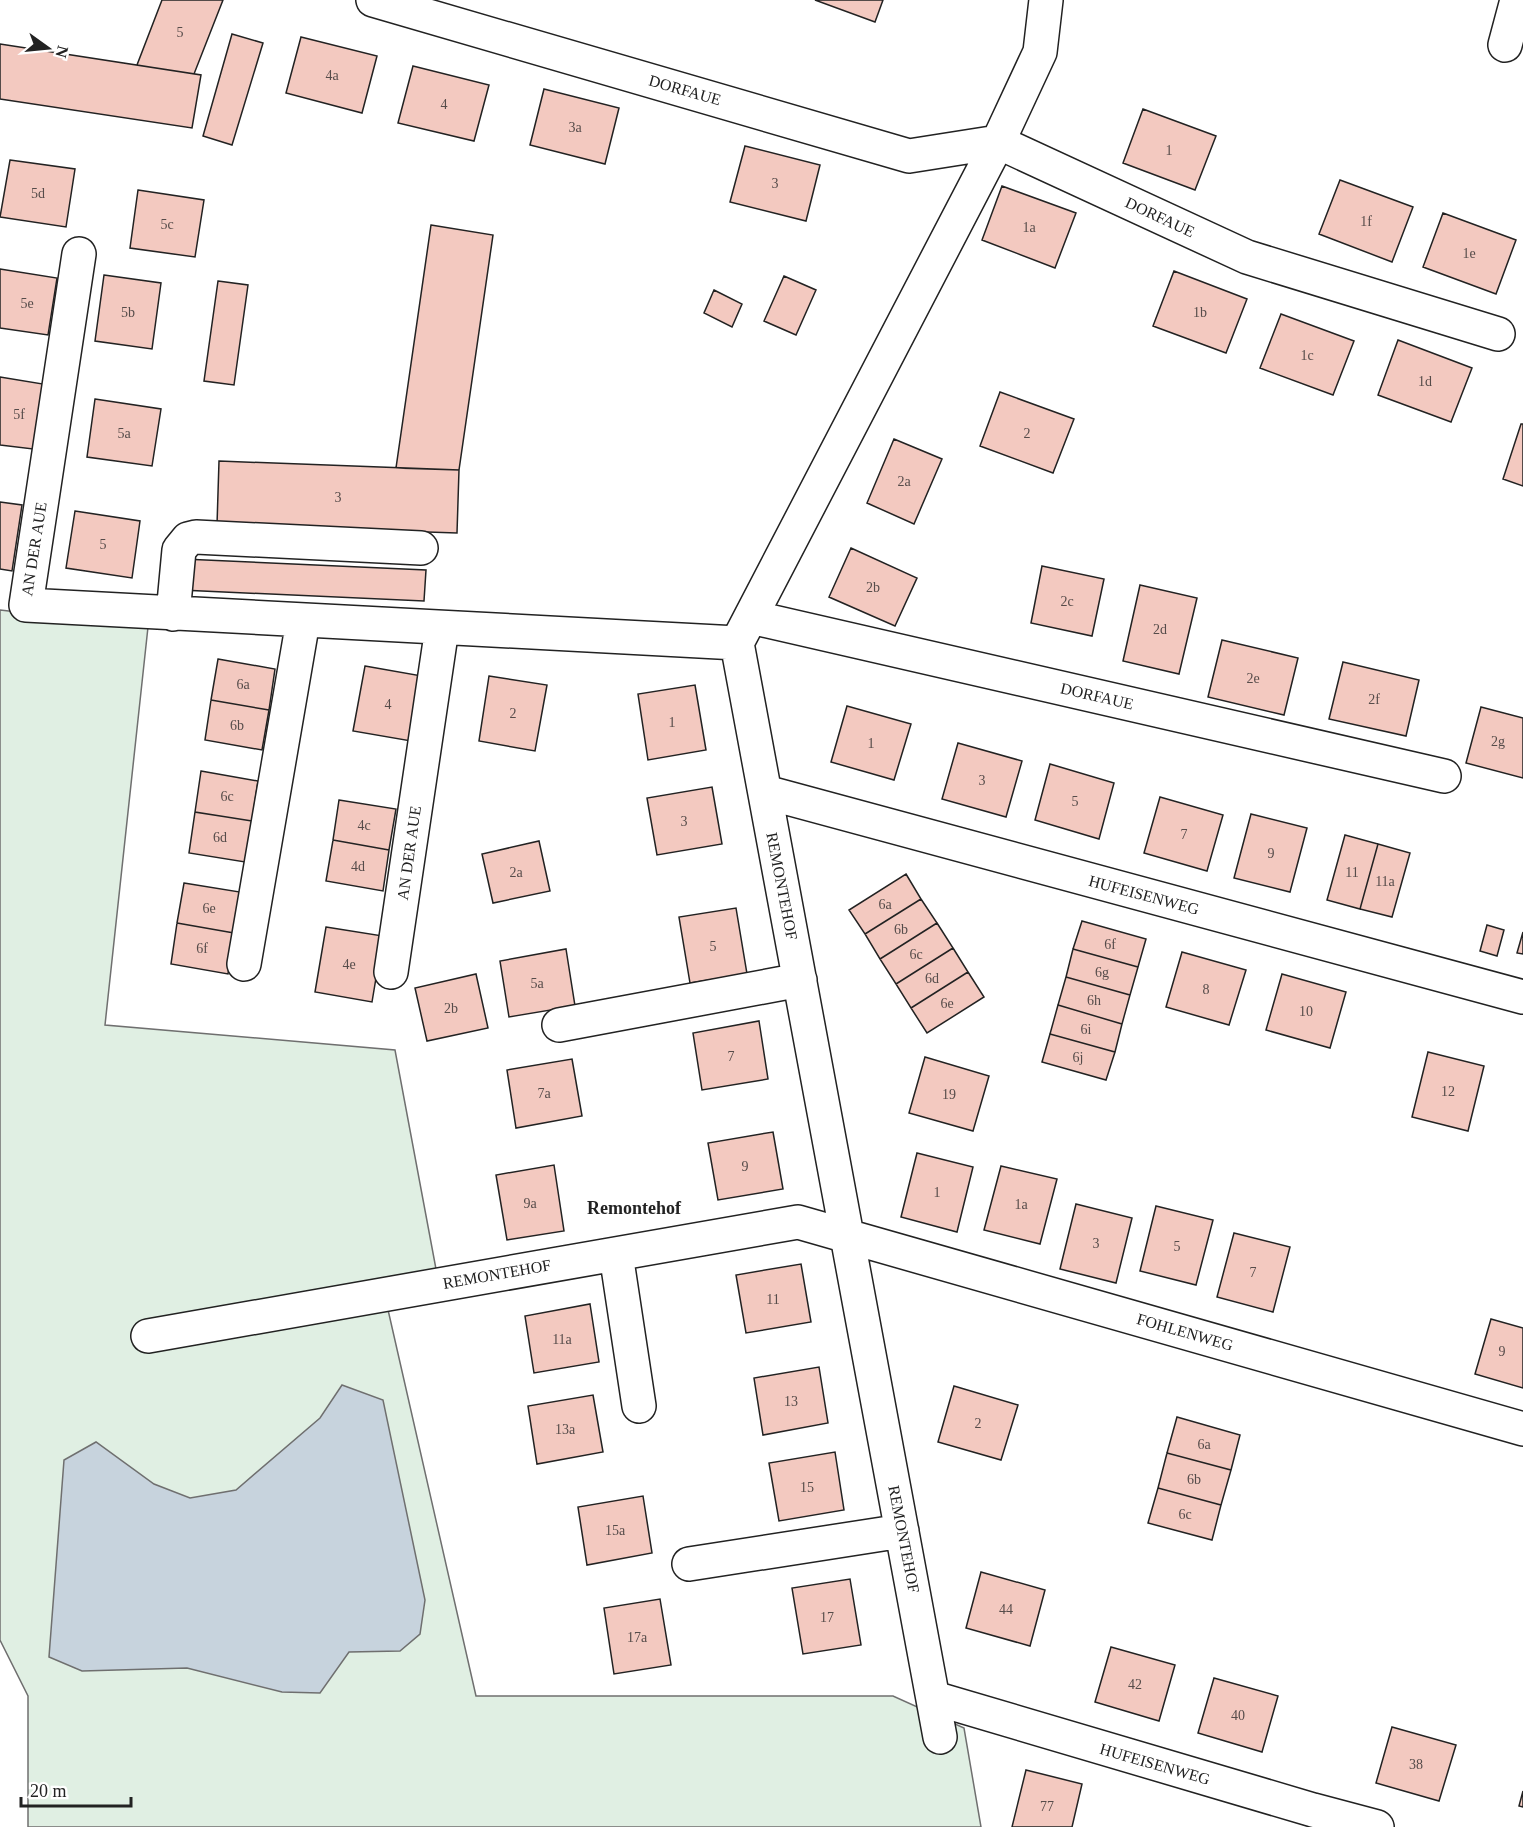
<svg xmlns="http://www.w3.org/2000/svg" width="1523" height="1827" font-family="'Times New Roman',serif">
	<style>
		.green { fill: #e0efe3; stroke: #6f6f6f; stroke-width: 1.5 }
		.water { fill: #c7d3dd; stroke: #6f6f6f; stroke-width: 1.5 }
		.building { fill: #f3c9c0; stroke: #222; stroke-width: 1.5 }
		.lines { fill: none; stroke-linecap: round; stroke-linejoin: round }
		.minor-casing { stroke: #222; stroke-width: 36 }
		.minor { stroke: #fff; stroke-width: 33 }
		.labels { text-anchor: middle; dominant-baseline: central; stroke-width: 4.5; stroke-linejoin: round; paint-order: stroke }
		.number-label { font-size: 14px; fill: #564c4a }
		.street-label { font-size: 16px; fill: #222; stroke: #fff }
		.neighbourhood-label { font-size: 18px; font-weight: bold; fill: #222; stroke: #fff }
	</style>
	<rect width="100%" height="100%" fill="#fff"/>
	<!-- green -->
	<path class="green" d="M 0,610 L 148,627 L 105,1025 L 395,1050 L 436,1269 L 381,1279 L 476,1696 L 893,1696 L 964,1728 L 981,1827 L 28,1827 L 28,1696 L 0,1640 Z"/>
	<!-- water -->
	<path class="water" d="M 342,1385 L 383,1400 L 425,1600 L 420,1634 L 400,1651 L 349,1652 L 320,1693 L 282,1692 L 187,1668 L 82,1671 L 49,1657 L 64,1460 L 96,1442 L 154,1484 L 190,1498 L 236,1490 L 320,1418 Z"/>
	<!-- building -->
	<path class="building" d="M 162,0 L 223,0 L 194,74 L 137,65 Z
		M 815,0 L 883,0 L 875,22 Z
		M 232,34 L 263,43 L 232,145 L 203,136 Z
		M 301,37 L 377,56 L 362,113 L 286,93 Z
		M 0,44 L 201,75 L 192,128 L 0,99 Z
		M 413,66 L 489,85 L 474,141 L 398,123 Z
		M 544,89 L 619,108 L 605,164 L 530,145 Z
		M 1143,109 L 1216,136 L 1195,190 L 1123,163 Z
		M 745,146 L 820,165 L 806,221 L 730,202 Z
		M 10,160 L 75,169 L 66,227 L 0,217 Z
		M 1340,180 L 1413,207 L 1392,262 L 1319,234 Z
		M 1002,186 L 1076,213 L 1055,268 L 982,240 Z
		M 138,190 L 204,200 L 195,257 L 130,248 Z
		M 1443,213 L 1516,240 L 1496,294 L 1423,267 Z
		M 431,225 L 493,235 L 459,470 L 396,468 Z
		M 0,269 L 57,278 L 48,335 L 0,328 Z
		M 1174,271 L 1247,299 L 1226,353 L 1153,326 Z
		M 104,275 L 161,283 L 152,349 L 95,341 Z
		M 784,276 L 816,290 L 796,335 L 764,321 Z
		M 218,281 L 248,285 L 234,385 L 204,381 Z
		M 714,290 L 742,304 L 732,327 L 704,313 Z
		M 1281,314 L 1354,341 L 1333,395 L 1260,368 Z
		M 1398,340 L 1472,368 L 1451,422 L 1378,395 Z
		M 0,377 L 43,384 L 33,449 L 0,445 Z
		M 1000,392 L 1074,419 L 1053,473 L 980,446 Z
		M 95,399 L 161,409 L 152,466 L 87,457 Z
		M 1521,424 L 1523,424 L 1523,486 L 1503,479 Z
		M 894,439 L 942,459 L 914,524 L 867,503 Z
		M 219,461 L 459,470 L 457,533 L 217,525 Z
		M 0,502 L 22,505 L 12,571 L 0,569 Z
		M 75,511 L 140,521 L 132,578 L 66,568 Z
		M 851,548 L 917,578 L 895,626 L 829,597 Z
		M 183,559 L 426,570 L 424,601 L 181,590 Z
		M 1042,566 L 1104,579 L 1092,636 L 1031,623 Z
		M 1140,585 L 1197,598 L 1179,674 L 1123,661 Z
		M 1222,640 L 1298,658 L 1284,715 L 1208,697 Z
		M 218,659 L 275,669 L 269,710 L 211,700 Z
		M 1343,662 L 1419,680 L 1406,736 L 1329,719 Z
		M 365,666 L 422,676 L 411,741 L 353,731 Z
		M 489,676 L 547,685 L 535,751 L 479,741 Z
		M 695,685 L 706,750 L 648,760 L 638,694 Z
		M 211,700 L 269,710 L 262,750 L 205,740 Z
		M 847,706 L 911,724 L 894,780 L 831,762 Z
		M 1481,707 L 1523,718 L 1523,778 L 1466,763 Z
		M 958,743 L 1022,761 L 1006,817 L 942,799 Z
		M 1050,764 L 1114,783 L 1099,839 L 1035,820 Z
		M 201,771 L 258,781 L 252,821 L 195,812 Z
		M 712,787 L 722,844 L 657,855 L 647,798 Z
		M 1160,797 L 1223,815 L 1207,871 L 1144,853 Z
		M 339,800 L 396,809 L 389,850 L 333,840 Z
		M 195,812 L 252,821 L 245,862 L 189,853 Z
		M 1251,814 L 1307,828 L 1290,892 L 1234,878 Z
		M 1345,835 L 1378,844 L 1360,909 L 1327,900 Z
		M 333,840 L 389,850 L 383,891 L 326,881 Z
		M 539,841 L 550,891 L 493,903 L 482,854 Z
		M 1378,844 L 1410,853 L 1392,917 L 1360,909 Z
		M 906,874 L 921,899 L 865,934 L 849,910 Z
		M 184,883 L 240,892 L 234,933 L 177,923 Z
		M 921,899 L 937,923 L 880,959 L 865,934 Z
		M 736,908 L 747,974 L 690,983 L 679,917 Z
		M 1082,921 L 1146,939 L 1138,967 L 1073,949 Z
		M 177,923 L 234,933 L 228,974 L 171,964 Z
		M 937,923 L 953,948 L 896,984 L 880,959 Z
		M 1487,925 L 1504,930 L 1497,956 L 1480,951 Z
		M 326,927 L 383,936 L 372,1002 L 315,992 Z
		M 1523,932 L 1523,954 L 1517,953 Z
		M 953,948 L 968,972 L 911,1008 L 896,984 Z
		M 566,949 L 575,1006 L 509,1017 L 500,961 Z
		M 1073,949 L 1138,967 L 1130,995 L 1066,977 Z
		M 1182,952 L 1246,970 L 1229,1025 L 1166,1007 Z
		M 968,972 L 984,997 L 927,1033 L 911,1008 Z
		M 476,974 L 488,1028 L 427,1041 L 415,988 Z
		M 1282,974 L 1346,992 L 1330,1048 L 1266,1030 Z
		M 1066,977 L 1130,995 L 1122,1024 L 1058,1005 Z
		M 1058,1005 L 1122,1024 L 1115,1052 L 1050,1034 Z
		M 759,1021 L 768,1079 L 702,1090 L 693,1033 Z
		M 1050,1034 L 1115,1052 L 1106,1080 L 1042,1062 Z
		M 1428,1052 L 1484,1066 L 1468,1131 L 1412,1117 Z
		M 925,1057 L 989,1076 L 973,1131 L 909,1113 Z
		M 572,1059 L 582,1116 L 516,1128 L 507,1070 Z
		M 773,1132 L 783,1189 L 718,1200 L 708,1143 Z
		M 917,1153 L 973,1167 L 957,1232 L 901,1217 Z
		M 554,1165 L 564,1231 L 507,1240 L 496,1175 Z
		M 1001,1166 L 1057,1179 L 1040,1244 L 984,1230 Z
		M 1076,1204 L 1132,1218 L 1116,1283 L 1060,1269 Z
		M 1156,1206 L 1213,1220 L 1196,1285 L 1140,1271 Z
		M 1234,1233 L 1290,1247 L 1273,1312 L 1217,1297 Z
		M 801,1264 L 811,1322 L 746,1333 L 736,1275 Z
		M 590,1304 L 599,1362 L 534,1373 L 525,1316 Z
		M 1491,1319 L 1523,1328 L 1523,1388 L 1475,1374 Z
		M 819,1367 L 828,1423 L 763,1435 L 754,1378 Z
		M 954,1386 L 1018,1405 L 1001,1460 L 938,1442 Z
		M 593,1395 L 603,1452 L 537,1464 L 528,1406 Z
		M 1177,1417 L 1240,1435 L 1231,1470 L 1167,1453 Z
		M 835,1452 L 844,1510 L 779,1521 L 769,1463 Z
		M 1167,1453 L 1231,1470 L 1221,1505 L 1158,1488 Z
		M 1158,1488 L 1221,1505 L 1212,1540 L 1148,1523 Z
		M 643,1496 L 652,1553 L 587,1565 L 578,1507 Z
		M 981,1572 L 1045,1590 L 1030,1646 L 966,1628 Z
		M 850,1579 L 861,1645 L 803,1654 L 792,1588 Z
		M 660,1599 L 671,1665 L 614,1674 L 604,1608 Z
		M 1111,1647 L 1175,1665 L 1159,1721 L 1095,1702 Z
		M 1214,1678 L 1278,1696 L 1262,1752 L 1198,1733 Z
		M 1392,1727 L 1456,1745 L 1439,1801 L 1376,1783 Z
		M 1026,1770 L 1082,1784 L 1072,1827 L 1012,1827 Z
		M 1523,1791 L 1523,1807 L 1519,1806 Z"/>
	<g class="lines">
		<!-- minor casing -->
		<g class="minor-casing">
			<path id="minor" d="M 373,0 L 909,156 L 998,142 L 1247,257 L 1498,334
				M 1505,45 L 1517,0
				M 79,254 L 26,605 L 737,643
				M 173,614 L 179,550 L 188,539 L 196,537 L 421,548
				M 751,617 L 1444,776
				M 737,643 L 940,1737
				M 737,643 L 998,142 L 1040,52 L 1046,0
				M 765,792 L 1523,997
				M 244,964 L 303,621
				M 391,972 L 442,628
				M 559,1025 L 800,980
				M 616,1254 L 639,1406
				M 148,1336 L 798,1222 L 1523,1429
				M 689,1564 L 902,1531
				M 934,1698 L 1313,1810 L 1377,1827"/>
		</g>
		<!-- minor -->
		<use href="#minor" class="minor"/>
	</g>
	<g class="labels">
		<!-- number labels -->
		<g class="number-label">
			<text x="180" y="32">5</text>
			<text x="332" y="75">4a</text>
			<text x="444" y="104">4</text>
			<text x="575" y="127">3a</text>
			<text x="1169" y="150">1</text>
			<text x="775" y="183">3</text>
			<text x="38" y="193">5d</text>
			<text x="1366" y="221">1f</text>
			<text x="167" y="224">5c</text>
			<text x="1029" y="227">1a</text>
			<text x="1469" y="253">1e</text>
			<text x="27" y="303">5e</text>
			<text x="128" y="312">5b</text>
			<text x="1200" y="312">1b</text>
			<text x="1307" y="355">1c</text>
			<text x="1425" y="381">1d</text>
			<text x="19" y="414">5f</text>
			<text x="124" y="433">5a</text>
			<text x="1027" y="433">2</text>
			<text x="904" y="481">2a</text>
			<text x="338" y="497">3</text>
			<text x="103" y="544">5</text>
			<text x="873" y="587">2b</text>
			<text x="1067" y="601">2c</text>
			<text x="1160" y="629">2d</text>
			<text x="1253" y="678">2e</text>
			<text x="243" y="684">6a</text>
			<text x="1374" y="699">2f</text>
			<text x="388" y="704">4</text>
			<text x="513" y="713">2</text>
			<text x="672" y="722">1</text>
			<text x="237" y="725">6b</text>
			<text x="1498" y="741">2g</text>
			<text x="871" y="743">1</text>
			<text x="982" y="780">3</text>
			<text x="227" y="796">6c</text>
			<text x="1075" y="801">5</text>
			<text x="684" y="821">3</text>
			<text x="364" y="825">4c</text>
			<text x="1184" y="834">7</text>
			<text x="220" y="837">6d</text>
			<text x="1271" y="853">9</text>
			<text x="358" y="866">4d</text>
			<text x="516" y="872">2a</text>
			<text x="1352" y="872">11</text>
			<text x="1385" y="881">11a</text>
			<text x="885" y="904">6a</text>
			<text x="209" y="908">6e</text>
			<text x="901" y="929">6b</text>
			<text x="1110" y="944">6f</text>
			<text x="713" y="946">5</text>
			<text x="202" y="948">6f</text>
			<text x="916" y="954">6c</text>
			<text x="349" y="964">4e</text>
			<text x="1102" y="972">6g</text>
			<text x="932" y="978">6d</text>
			<text x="537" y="983">5a</text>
			<text x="1206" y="989">8</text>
			<text x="1094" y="1000">6h</text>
			<text x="947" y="1003">6e</text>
			<text x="451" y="1008">2b</text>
			<text x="1306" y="1011">10</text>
			<text x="1086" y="1029">6i</text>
			<text x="731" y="1056">7</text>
			<text x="1078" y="1057">6j</text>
			<text x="1448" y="1091">12</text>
			<text x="544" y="1093">7a</text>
			<text x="949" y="1094">19</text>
			<text x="745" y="1166">9</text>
			<text x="937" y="1192">1</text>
			<text x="530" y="1203">9a</text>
			<text x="1021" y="1204">1a</text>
			<text x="1096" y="1243">3</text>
			<text x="1177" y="1246">5</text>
			<text x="1253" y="1272">7</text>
			<text x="773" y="1299">11</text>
			<text x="562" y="1339">11a</text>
			<text x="1502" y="1351">9</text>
			<text x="791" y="1401">13</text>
			<text x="978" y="1423">2</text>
			<text x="565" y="1429">13a</text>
			<text x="1204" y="1444">6a</text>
			<text x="1194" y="1479">6b</text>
			<text x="807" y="1487">15</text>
			<text x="1185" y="1514">6c</text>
			<text x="615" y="1530">15a</text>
			<text x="1006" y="1609">44</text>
			<text x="827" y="1617">17</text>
			<text x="637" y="1637">17a</text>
			<text x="1135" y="1684">42</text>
			<text x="1238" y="1715">40</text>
			<text x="1416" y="1764">38</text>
			<text x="1047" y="1806">77</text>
		</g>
		<!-- street labels -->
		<g class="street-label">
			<text transform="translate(685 90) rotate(16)">DORFAUE</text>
			<text transform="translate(1160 217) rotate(25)">DORFAUE</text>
			<text transform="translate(34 549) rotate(-81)">AN DER AUE</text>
			<text transform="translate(1097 696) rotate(13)">DORFAUE</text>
			<text transform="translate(409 853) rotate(-82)">AN DER AUE</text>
			<text transform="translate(782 886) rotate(79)">REMONTEHOF</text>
			<text transform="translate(1144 895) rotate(15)">HUFEISENWEG</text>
			<text transform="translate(497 1274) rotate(-10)">REMONTEHOF</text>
			<text transform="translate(1185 1332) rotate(16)">FOHLENWEG</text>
			<text transform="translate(904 1539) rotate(79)">REMONTEHOF</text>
			<text transform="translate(1155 1764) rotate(16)">HUFEISENWEG</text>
		</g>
		<!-- neighbourhood labels -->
		<g class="neighbourhood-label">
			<text x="634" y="1208">Remontehof</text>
		</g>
	</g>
	<!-- north arrow -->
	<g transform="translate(48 48) rotate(105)" stroke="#ffffff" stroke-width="4.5" paint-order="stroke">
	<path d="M0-4.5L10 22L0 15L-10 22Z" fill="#222222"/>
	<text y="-9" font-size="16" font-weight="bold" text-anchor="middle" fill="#222222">N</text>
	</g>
	<!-- scale -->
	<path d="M21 1797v9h110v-9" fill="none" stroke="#222222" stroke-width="3"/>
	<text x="30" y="1797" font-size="18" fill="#222222" stroke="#ffffff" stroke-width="4.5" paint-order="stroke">20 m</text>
</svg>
